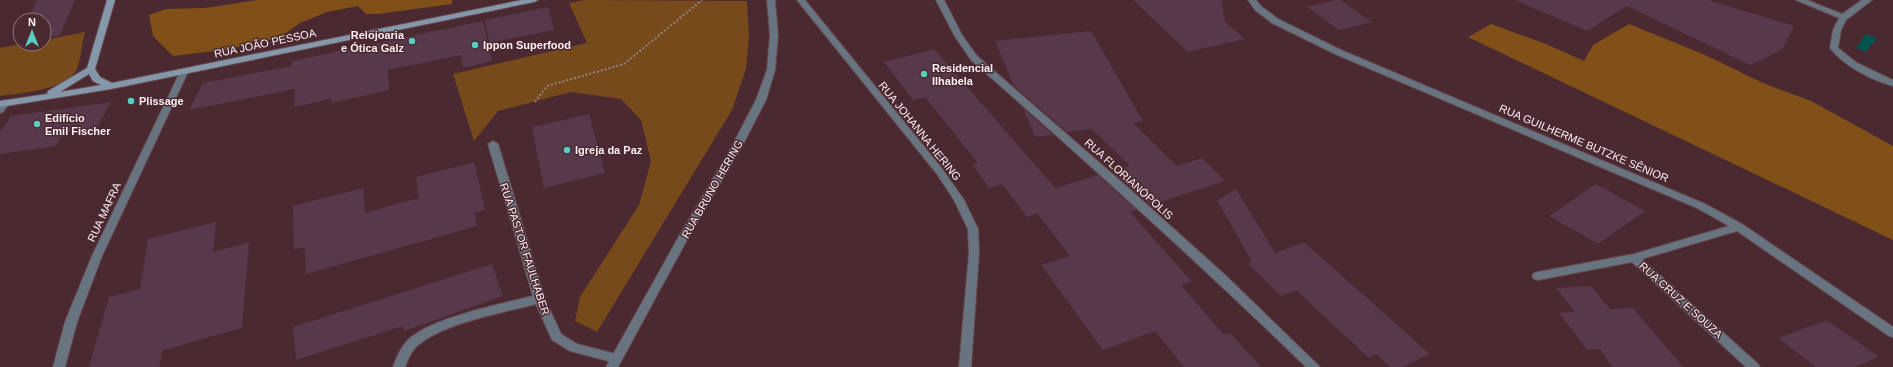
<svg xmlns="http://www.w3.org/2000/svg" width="1893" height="367" font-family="Arial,sans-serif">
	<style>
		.green { fill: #764a1a }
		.forest { fill: #805018 }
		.water { fill: #00544d }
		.building { fill: #58394b }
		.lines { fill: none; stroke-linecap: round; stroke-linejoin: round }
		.minor-casing { stroke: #674950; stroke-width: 2 }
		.tertiary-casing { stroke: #674950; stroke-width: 2 }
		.secondary-casing { stroke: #674950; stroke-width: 2 }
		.path { stroke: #998086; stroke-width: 2; stroke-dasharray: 2 2; stroke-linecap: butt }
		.minor { fill: #687480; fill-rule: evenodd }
		.tertiary { fill: #687480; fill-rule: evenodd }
		.secondary { fill: #8498aa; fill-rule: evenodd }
		.poi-dot { fill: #58cec0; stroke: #4a2931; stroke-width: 1.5 }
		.labels { text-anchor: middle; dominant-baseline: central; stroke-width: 3; stroke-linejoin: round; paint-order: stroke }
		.poi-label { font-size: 11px; font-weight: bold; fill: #fdeff1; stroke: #4a2931; text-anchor: start }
		.street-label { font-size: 11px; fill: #fdeff1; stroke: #4a2931 }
	</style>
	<rect width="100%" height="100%" fill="#4a2931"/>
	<!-- green -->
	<path class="green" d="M 585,0 L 747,1 L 749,36 L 746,69 L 732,110 L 597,332 L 575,321 L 580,297 L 639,205 L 651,161 L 641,120 L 621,99 L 571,92 L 498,111 L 474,141 L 453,74 L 587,43 L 569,3 Z
		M 85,32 C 82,44 81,57 77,69 C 69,89 19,94 0,96 L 0,48 L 21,44 L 44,44 L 44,40 Z"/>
	<!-- forest -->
	<path class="forest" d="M 257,0 L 452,0 L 452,4 L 378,14 L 366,14 L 358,6 L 327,12 L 300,23 L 279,38 L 223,50 L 173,56 L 153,36 L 149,15 L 166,9 L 205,8 Z
		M 1491,24 L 1546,44 L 1584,61 L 1593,45 L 1629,24 L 1705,55 L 1763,83 L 1811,101 L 1893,146 L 1893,240 L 1468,37 Z"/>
	<!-- water -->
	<path class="water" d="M 1866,34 L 1877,38 L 1866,52 L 1856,48 Z"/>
	<!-- building -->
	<path class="building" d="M 37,0 L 75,0 L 60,35 L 44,38 L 44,20 L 28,20 Z
		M 1133,0 L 1221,0 L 1225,22 L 1245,39 L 1188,52 Z
		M 1336,0 L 1340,0 L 1372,22 L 1339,30 L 1307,7 Z
		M 1515,0 L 1708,0 L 1794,26 L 1782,50 L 1750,65 L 1627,6 L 1587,31 Z
		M 548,7 L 554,30 L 489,43 L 485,20 Z
		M 483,21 L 492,61 L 463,68 L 461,55 L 388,70 L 389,90 L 331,103 L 331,99 L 294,107 L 295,89 L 189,110 L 203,83 L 291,66 L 292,61 Z
		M 1091,31 L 1143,121 L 1133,123 L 1177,166 L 1202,158 L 1225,181 L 1150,205 L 1112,171 L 1130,166 L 1092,129 L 1067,132 L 1014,86 L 995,41 Z
		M 934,49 L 1057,190 L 1056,188 L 1098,175 L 1137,210 L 1130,212 L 1192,282 L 1181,285 L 1224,335 L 1230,333 L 1261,367 L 1184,367 L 1155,331 L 1103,350 L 1041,265 L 1070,256 L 1037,213 L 1027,217 L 1002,184 L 989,188 L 972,164 L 978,163 L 925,97 L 913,100 L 884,62 Z
		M 111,102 L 97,128 L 64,133 L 56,146 L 0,154 L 0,132 L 11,116 Z
		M 1023,108 L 1053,135 L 1035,137 Z
		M 589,114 L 605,173 L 544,188 L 532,127 Z
		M 474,162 L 485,210 L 474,213 L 477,226 L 306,274 L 305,247 L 294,250 L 293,206 L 363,188 L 365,213 L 419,198 L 416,177 Z
		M 1596,184 L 1645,211 L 1598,244 L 1549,216 Z
		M 1236,189 L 1275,253 L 1304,242 L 1430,354 L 1403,367 L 1390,367 L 1376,354 L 1369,358 L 1296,290 L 1281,296 L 1248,264 L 1252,262 L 1217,200 Z
		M 216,222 L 213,252 L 249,242 L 242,328 L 163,350 L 159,367 L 89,367 L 109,297 L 140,289 L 148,239 Z
		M 492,264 L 503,296 L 404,331 L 403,326 L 296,360 L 293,327 Z
		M 1591,286 L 1610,309 L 1633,308 L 1683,367 L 1612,367 L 1600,349 L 1587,350 L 1559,313 L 1575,312 L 1556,288 Z
		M 1827,320 L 1879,357 L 1855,367 L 1816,367 L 1778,338 Z"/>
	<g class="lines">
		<!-- minor casing -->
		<g class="minor-casing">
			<path id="minor" d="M 797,0 L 805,0 L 943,170 L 964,200 L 978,229 L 979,253 L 971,367 L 959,367 L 969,253 L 968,229 L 954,200 L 937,174 Z
				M 936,0 L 944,0 L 962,35 L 977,56 L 1125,185 L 1224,274 L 1320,367 L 1306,367 C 1197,261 1085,160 971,60 L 954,35 Z
				M 1248,0 L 1256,0 L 1261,6 L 1278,19 L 1341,50 L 1705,204 L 1742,224 L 1893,327 L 1893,337 L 1889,336 L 1737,231 L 1642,259 L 1758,364 L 1760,367 L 1746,367 L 1632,262 L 1538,280 L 1534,279 L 1532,276 L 1534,273 L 1538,272 L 1634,254 L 1729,226 L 1697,208 L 1335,54 L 1272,23 L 1255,10 Z
				M 1796,0 L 1807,0 L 1842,14 L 1862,0 L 1872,0 L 1846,20 L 1841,30 L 1838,48 L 1857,63 L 1893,80 L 1893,86 C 1871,80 1844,66 1830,48 L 1833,30 L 1839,18 Z
				M 184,69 L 188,72 L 102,256 L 77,322 L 65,367 L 53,367 L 65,322 L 92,256 L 180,72 Z
				M 5,100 L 10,103 L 3,112 L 0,113 L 0,104 Z
				M 493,141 L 498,144 L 545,299 L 561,334 L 577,344 L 620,355 L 622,358 L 620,361 L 616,363 L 570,351 L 552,340 L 536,304 C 502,313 443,323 417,346 C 411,351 408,360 405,367 L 393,367 C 396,358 401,347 408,340 C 430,318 501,304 533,296 L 488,144 Z"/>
		</g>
		<!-- tertiary casing -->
		<g class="tertiary-casing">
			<path id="tertiary" d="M 767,0 L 775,0 L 778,35 L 775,70 L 766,100 L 741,148 L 688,238 L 618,367 L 606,367 L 678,238 L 731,148 L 756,100 L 767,70 L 770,35 Z"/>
		</g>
		<!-- secondary casing -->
		<g class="secondary-casing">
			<path id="secondary" d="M 107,0 L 115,0 L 95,69 L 100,77 L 112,83 L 522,0 L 538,0 L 534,2 L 111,89 L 0,107 L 0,101 L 47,94 L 48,91 L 87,68 ZM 89,74 L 93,81 L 101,85 L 60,92 Z"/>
		</g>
		<!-- path -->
		<path class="path" d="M 535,102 L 547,86 L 624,64 L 702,0"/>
		<!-- minor -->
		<use href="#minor" class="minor"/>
		<!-- tertiary -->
		<use href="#tertiary" class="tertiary"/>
		<!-- secondary -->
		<use href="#secondary" class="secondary"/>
	</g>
	<!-- markers -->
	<g class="poi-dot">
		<circle cx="412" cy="41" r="4"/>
		<circle cx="475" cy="45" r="4"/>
		<circle cx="924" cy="74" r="4"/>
		<circle cx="131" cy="101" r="4"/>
		<circle cx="37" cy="124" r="4"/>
		<circle cx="567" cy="150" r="4"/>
	</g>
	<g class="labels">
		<!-- poi labels -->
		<g class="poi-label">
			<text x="404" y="35" text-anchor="end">Relojoaria<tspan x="404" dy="13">e Ótica Galz</tspan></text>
			<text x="483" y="45">Ippon Superfood</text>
			<text x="932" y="68">Residencial<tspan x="932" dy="13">Ilhabela</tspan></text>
			<text x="139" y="101">Plissage</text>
			<text x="45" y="118">Edifício<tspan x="45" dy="13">Emil Fischer</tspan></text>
			<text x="575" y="150">Igreja da Paz</text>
		</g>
		<!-- street labels -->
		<g class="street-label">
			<text transform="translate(265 43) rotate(-12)">RUA JOÃO PESSOA</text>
			<text transform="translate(920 131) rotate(51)">RUA JOHANNA HERING</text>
			<text transform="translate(1584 143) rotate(23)">RUA GUILHERME BUTZKE SÊNIOR</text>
			<text transform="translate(1129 179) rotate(42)">RUA FLORIANÓPOLIS</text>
			<text transform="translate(712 189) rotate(-60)">RUA BRUNO HERING</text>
			<text transform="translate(104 212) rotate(-65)">RUA MAFRA</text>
			<text transform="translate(525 249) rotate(72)">RUA PASTOR FAULHABER</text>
			<text transform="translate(1681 300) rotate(42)">RUA CRUZ E SOUZA</text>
		</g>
	</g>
	<!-- north arrow -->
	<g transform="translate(32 32)"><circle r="19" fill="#4a2931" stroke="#92787e"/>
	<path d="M0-3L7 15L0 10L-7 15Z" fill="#58cec0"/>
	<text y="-6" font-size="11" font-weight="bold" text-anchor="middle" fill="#fdeff1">N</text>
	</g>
</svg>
